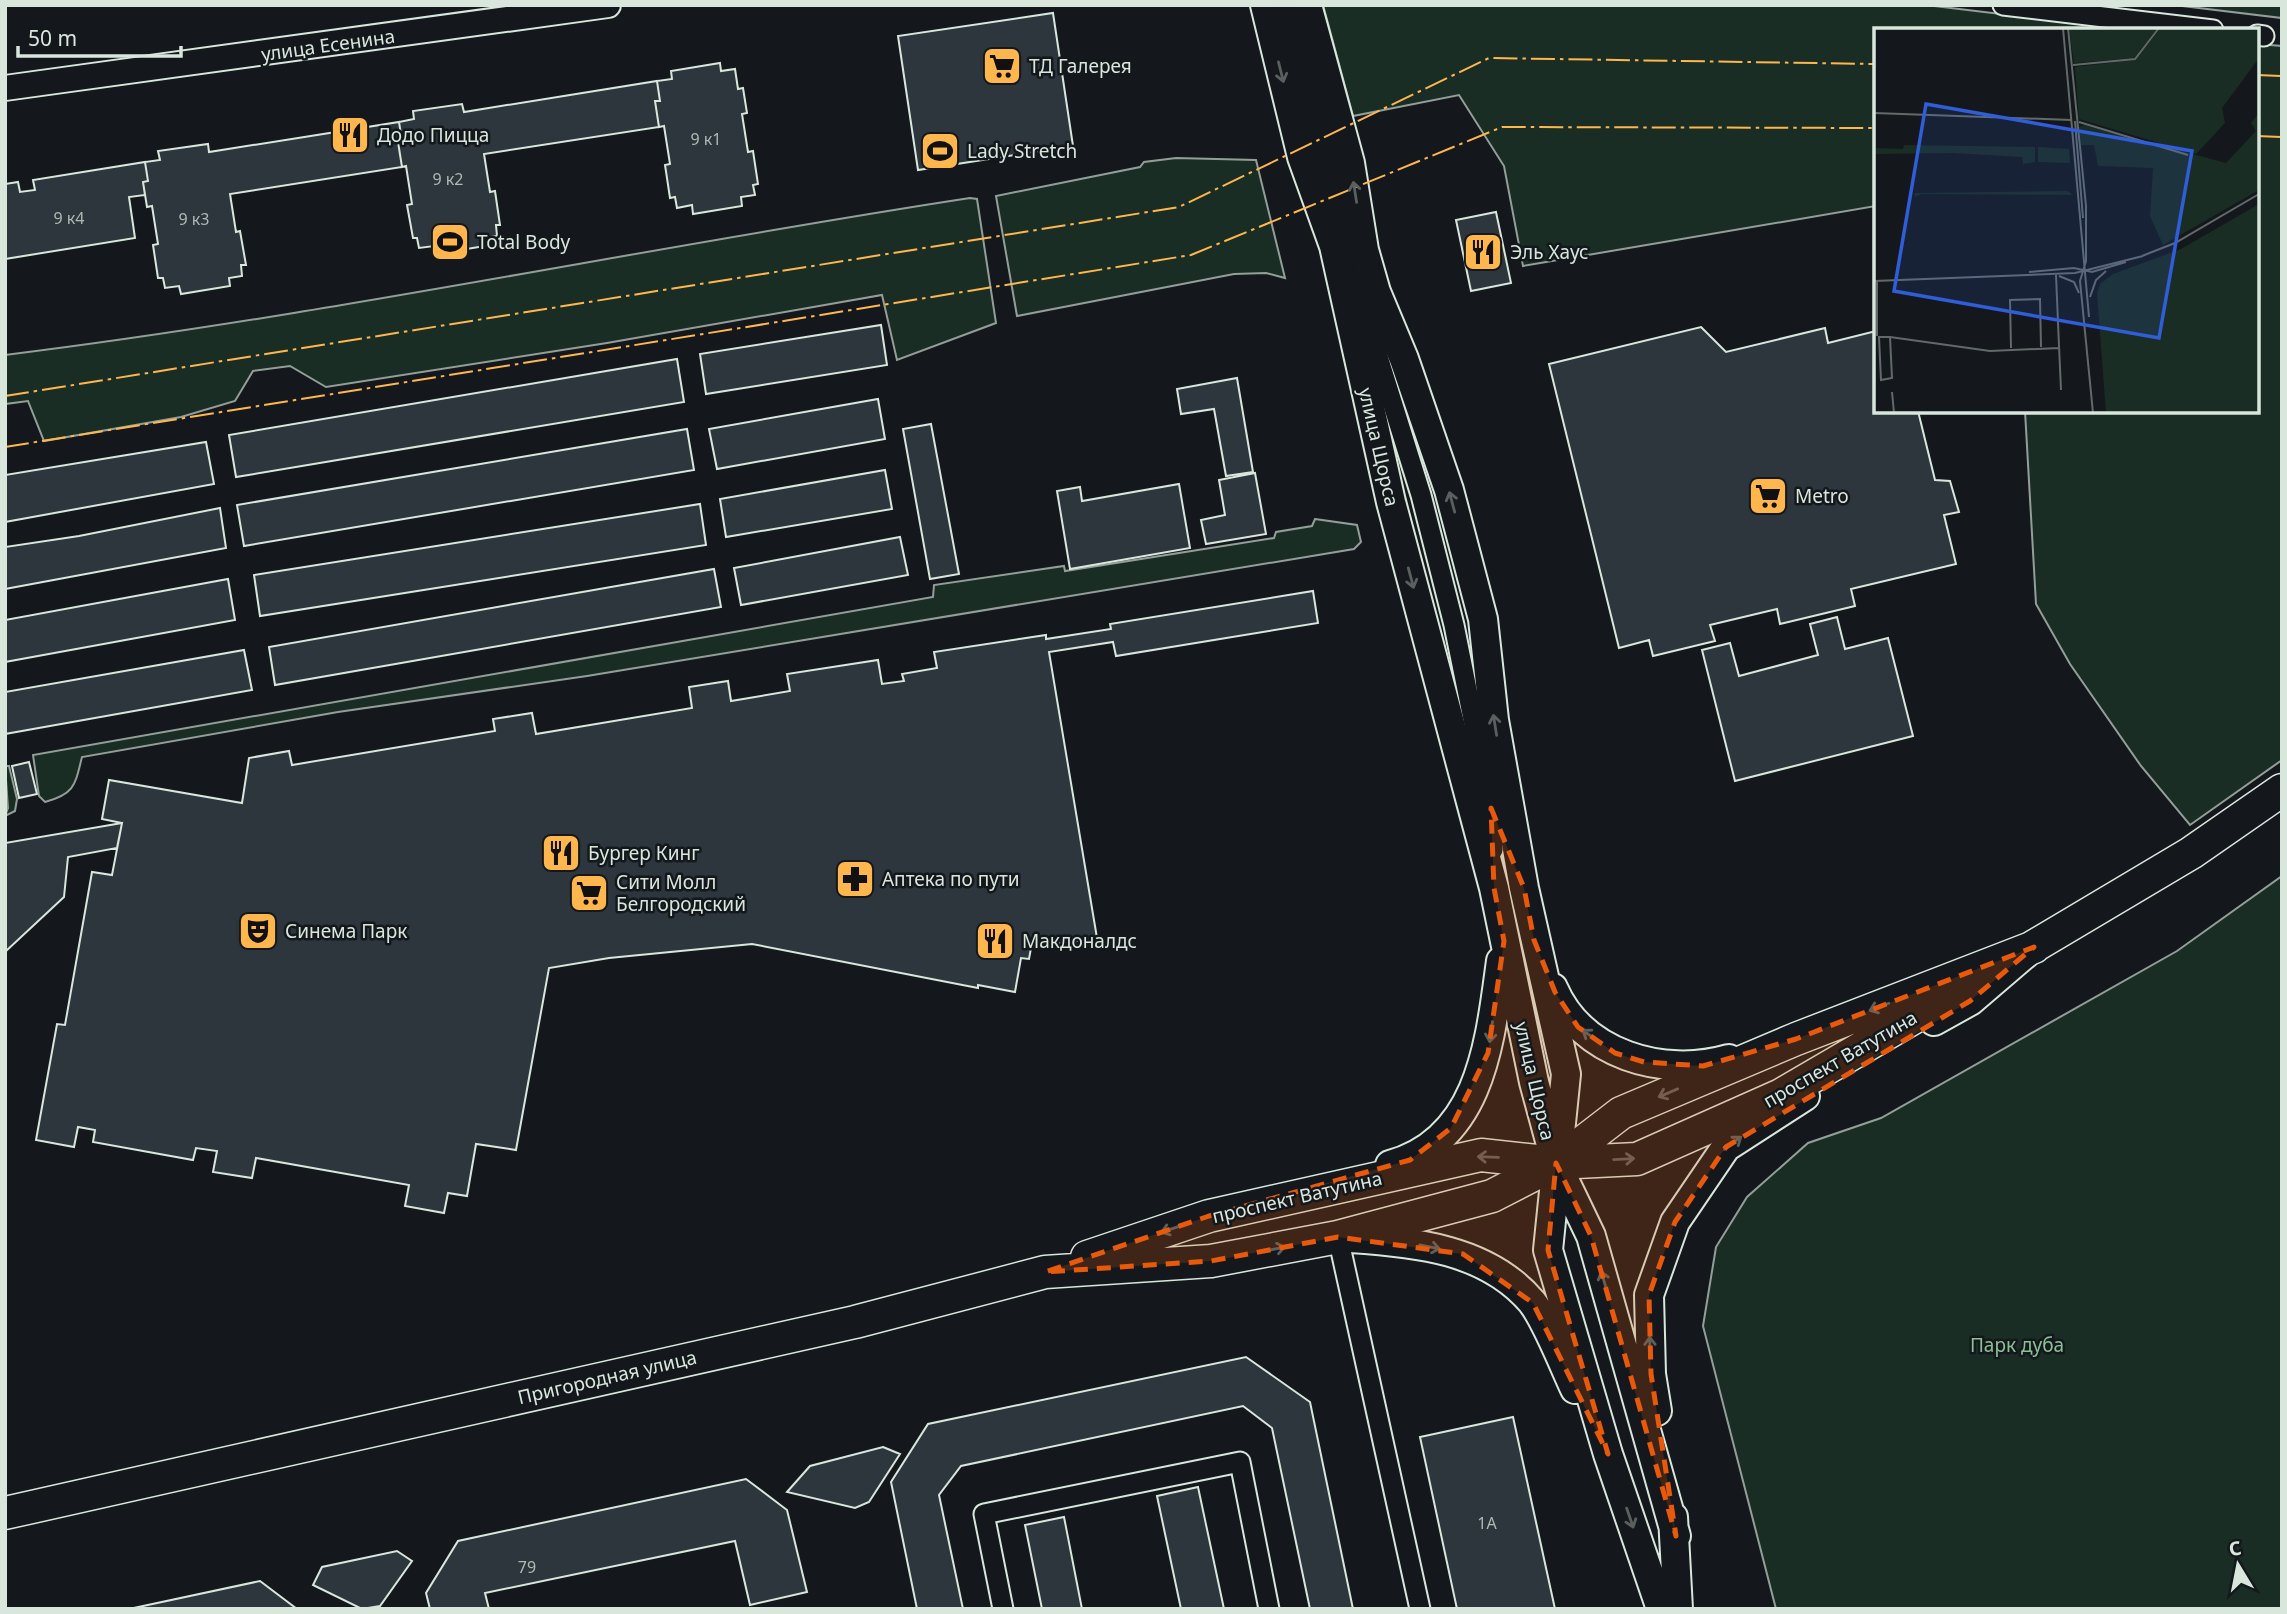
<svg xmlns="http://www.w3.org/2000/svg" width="2287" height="1614" font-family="'Noto Sans',sans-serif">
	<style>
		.green { fill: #1a2d24; stroke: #939e99; stroke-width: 2 }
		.building { fill: #2c363c; stroke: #d8e6dc; stroke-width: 2 }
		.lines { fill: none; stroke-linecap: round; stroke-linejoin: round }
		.minor-casing { stroke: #d8e6dc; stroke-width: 23 }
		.tertiary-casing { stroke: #d8e6dc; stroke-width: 28 }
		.secondary-casing { stroke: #d8e6dc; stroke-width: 32 }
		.primary-casing { stroke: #d8e6dc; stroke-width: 35 }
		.minor { stroke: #14181c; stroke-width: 19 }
		.tertiary { stroke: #14181c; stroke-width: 24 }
		.secondary { stroke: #14181c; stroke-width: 28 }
		.primary { stroke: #14181c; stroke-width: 32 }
		.power { stroke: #ffb74d; stroke-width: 2; stroke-dasharray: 24 5 3.5 5; stroke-linecap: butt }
		.oneway { stroke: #59605f }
		.marked { fill: #e8590c; fill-opacity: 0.2; stroke: #e8590c; stroke-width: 5; stroke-dasharray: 14 9; stroke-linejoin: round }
		.labels { text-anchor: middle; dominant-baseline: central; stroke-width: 5; stroke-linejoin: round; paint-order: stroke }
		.number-label { font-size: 16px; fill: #adbab4 }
		.street-label { font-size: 19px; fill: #d8e6dc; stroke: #14181c }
		.poi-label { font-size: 19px; fill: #d8e6dc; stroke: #14181c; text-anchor: start }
		.park-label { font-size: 19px; fill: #8ac095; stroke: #14181c }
		.inset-road { fill: none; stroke: #626a69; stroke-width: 2 }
		.view { fill: #305dd8; fill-opacity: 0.15; stroke: #305dd8; stroke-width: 3.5 }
		.inset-edge { fill: none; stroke: #d8e6dc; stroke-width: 3.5 }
	</style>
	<rect width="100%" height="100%" fill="#14181c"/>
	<!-- green -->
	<path class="green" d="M 1323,5 L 1926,5 L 2134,30 L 1876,30 L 1876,206 L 1523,266 L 1504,166 L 1459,95 L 1353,116 Z
		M 2174,5 L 2282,5 L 2282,18 Z
		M 2257,44 L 2282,46 L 2282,760 L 2190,825 L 2141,766 L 2070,664 L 2036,604 L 2025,411 L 2257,411 Z
		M 1176,158 L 1256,160 L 1285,278 L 1266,273 L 1234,274 L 1017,316 L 996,196 L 1140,167 L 1144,162 Z
		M 970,198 L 977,199 L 996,323 L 897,360 L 882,295 L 607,343 L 326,387 L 290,366 L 253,371 L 235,401 L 181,417 L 44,441 L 28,401 L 5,404 L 5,355 C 329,315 648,247 970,198 Z
		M 1315,519 L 1357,525 L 1361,542 L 1354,549 L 587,676 L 338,712 L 82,757 C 75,785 75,794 45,802 L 39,796 L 33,755 L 933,597 L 934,585 L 1064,566 L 1065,571 L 1274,538 L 1276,532 L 1312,526 Z
		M 5,766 L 9,766 L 17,799 L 15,811 L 5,816 L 8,808 Z
		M 2282,876 L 2282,1609 L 1776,1609 L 1703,1326 L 1716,1247 L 1747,1197 L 1808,1143 L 1881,1118 L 2177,951 Z"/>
	<!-- building -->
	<path class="building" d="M 1053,13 L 1073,146 L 918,170 L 898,36 Z
		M 720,63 L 721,71 L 735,69 L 738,89 L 743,88 L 747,113 L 742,114 L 748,152 L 753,151 L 758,184 L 753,185 L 755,195 L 741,197 L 742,206 L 693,214 L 692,205 L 677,208 L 675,197 L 670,198 L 665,165 L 670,164 L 664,126 L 659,127 L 655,101 L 660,101 L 657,81 L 672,79 L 671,71 Z
		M 657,81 L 660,101 L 655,101 L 659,127 L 484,154 L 490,192 L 495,191 L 500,225 L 496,225 L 497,236 L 483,238 L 485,246 L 436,254 L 434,246 L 419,248 L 417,238 L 413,238 L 407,205 L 412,204 L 406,166 L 402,167 L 398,142 L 402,141 L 399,122 L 414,119 L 413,111 L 462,104 L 464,112 Z
		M 399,122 L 402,141 L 398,142 L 402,167 L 230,194 L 236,232 L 240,231 L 246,265 L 241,265 L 242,276 L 229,278 L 230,286 L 181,294 L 179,286 L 165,288 L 163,278 L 158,278 L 153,245 L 158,244 L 152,206 L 147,207 L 143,182 L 148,181 L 145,162 L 160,160 L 158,151 L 208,144 L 209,152 Z
		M 145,162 L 148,181 L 143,182 L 145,195 L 129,197 L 135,238 L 5,259 L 5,184 L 18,182 L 20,192 L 35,190 L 33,180 Z
		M 1496,212 L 1511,283 L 1471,291 L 1456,220 Z
		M 881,325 L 887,365 L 706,394 L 700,354 Z
		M 1701,327 L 1726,352 L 1825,328 L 1828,343 L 1876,331 L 1876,411 L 1918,411 L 1935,480 L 1950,481 L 1959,512 L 1944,515 L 1956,564 L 1851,589 L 1855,606 L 1780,624 L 1777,609 L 1710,625 L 1715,641 L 1653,656 L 1649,640 L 1619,648 L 1549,364 Z
		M 677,359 L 684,402 L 236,477 L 229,435 Z
		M 1237,378 L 1253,472 L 1226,476 L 1214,409 L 1181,414 L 1177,389 Z
		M 878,399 L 885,439 L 717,469 L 709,429 Z
		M 931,424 L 959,574 L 930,579 L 903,429 Z
		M 687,429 L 694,470 L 244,546 L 237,505 Z
		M 206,442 L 214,484 L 5,522 L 5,475 Z
		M 885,470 L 892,509 L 726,537 L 720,499 Z
		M 1255,473 L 1266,534 L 1206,544 L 1201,520 L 1225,515 L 1219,480 Z
		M 1179,484 L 1190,548 L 1070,569 L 1057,491 L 1080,487 L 1082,501 Z
		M 700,504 L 706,545 L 260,616 L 254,575 Z
		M 220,508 L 226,548 L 5,589 L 5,547 L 79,536 Z
		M 900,537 L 908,575 L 741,605 L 734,568 Z
		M 714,569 L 721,607 L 275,685 L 269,647 Z
		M 228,579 L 235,620 L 5,662 L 5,620 Z
		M 1313,591 L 1318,623 L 1116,656 L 1113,642 L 1049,652 L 1097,938 L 1031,948 L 1029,959 L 1021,958 L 1015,992 L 978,985 L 978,988 L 752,944 L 609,958 L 549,968 L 516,1150 L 476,1144 L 467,1196 L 448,1193 L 444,1213 L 405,1206 L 409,1185 L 256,1158 L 252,1178 L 213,1172 L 217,1151 L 196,1148 L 193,1160 L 93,1142 L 95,1130 L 78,1127 L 74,1147 L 36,1140 L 57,1024 L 65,1025 L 92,872 L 112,875 L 122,823 L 102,819 L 109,780 L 242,803 L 249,758 L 289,751 L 292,765 L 495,731 L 493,719 L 532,713 L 536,734 L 692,708 L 689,687 L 728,681 L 731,701 L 790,691 L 787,674 L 878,660 L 882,684 L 904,681 L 902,674 L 937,668 L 934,652 L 1046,635 L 1046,639 L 1111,629 L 1110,624 Z
		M 1837,617 L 1845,649 L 1888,638 L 1913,736 L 1735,781 L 1702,650 L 1730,643 L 1739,676 L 1818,655 L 1810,624 Z
		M 244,650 L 252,690 L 5,734 L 5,692 Z
		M 29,762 L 37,794 L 19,798 L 12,766 Z
		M 122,823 L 117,848 L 68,857 L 64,897 L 5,952 L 5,843 Z
		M 1246,1357 L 1310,1402 L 1353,1609 L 1310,1609 L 1272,1428 L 1243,1406 L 961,1466 L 939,1495 L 963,1609 L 917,1609 L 891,1482 L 928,1424 Z
		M 1513,1417 L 1555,1609 L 1457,1609 L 1420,1437 Z
		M 883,1447 L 900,1454 L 869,1502 L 855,1508 L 787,1492 L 810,1466 Z
		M 746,1479 L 787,1510 L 807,1592 L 750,1605 L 735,1541 L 485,1593 L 489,1609 L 430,1609 L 426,1593 L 458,1541 Z
		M 1198,1487 L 1224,1609 L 1181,1609 L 1157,1496 Z
		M 1064,1517 L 1082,1609 L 1042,1609 L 1025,1525 Z
		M 397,1551 L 412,1561 L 380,1606 L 362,1609 L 313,1585 L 322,1567 Z
		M 260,1581 L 297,1609 L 129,1609 Z"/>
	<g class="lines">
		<!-- minor casing -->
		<g class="minor-casing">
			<path id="minor" d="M 1287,5 L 1361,302 L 1421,495 L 1454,625 L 1491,808 L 1493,850
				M 2003,5 L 2213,30
				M 2257,35 L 2264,36
				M 1338,1237 L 1420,1609
				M 1003,1609 L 984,1514 L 1240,1462 L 1269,1609"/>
		</g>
		<!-- tertiary casing -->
		<g class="tertiary-casing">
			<path id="tertiary" d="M 5,88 L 608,5"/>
		</g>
		<!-- secondary casing -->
		<g class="secondary-casing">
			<path id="secondary" d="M 1265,5 L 1302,157 L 1334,246 L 1391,502 L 1494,888 L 1534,1082 L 1556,1163 L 1591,1236 L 1676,1536
				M 1307,5 L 1350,163 L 1364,250 L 1376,292 L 1404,359 L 1449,490 L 1483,619 L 1494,720 L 1524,888 L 1566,1074 L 1548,1250 L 1608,1454 L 1661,1609
				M 1553,988 C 1582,1055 1663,1078 1729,1059
				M 1934,1021 L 1970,1001 L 2025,954
				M 1390,1165 C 1482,1140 1490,1040 1501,961
				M 1350,1238 C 1415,1242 1487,1249 1532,1302 C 1547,1321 1564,1366 1575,1389
				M 1657,1411 L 1651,1374 L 1649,1295 L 1675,1222 L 1726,1147 L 1805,1096
				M 1673,1517 L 1678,1609"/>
		</g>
		<!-- primary casing -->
		<g class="primary-casing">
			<path id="primary" d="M 2016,957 L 2191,853 L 2282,790
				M 1087,1257 L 1209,1216 L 1481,1155 L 1556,1163 L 1637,1159 L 1781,1095 L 1954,994
				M 5,1513 L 855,1322 L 1045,1272 L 1211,1261 L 1338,1237 L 1492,1196 L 1556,1163 L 1621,1113 L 1796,1039 L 2034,947"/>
		</g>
		<!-- minor -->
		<use href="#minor" class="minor"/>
		<!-- tertiary -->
		<use href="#tertiary" class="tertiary"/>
		<!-- secondary -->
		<use href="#secondary" class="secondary"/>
		<!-- primary -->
		<use href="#primary" class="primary"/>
		<!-- power -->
		<path class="power" d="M 2257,75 L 2282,76
			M 2257,136 L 2282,137
			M 5,396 L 1179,207 L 1489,58 L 1876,64
			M 5,447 L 1191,255 L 1502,127 L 1876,128"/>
	</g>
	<!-- one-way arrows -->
	<defs><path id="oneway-shaft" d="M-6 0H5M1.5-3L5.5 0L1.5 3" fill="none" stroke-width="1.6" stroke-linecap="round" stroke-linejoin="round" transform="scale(1.75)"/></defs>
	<g class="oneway">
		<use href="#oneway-shaft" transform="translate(1281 72) rotate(76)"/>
		<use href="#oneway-shaft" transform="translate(1355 192) rotate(-99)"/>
		<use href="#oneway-shaft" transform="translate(1452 502) rotate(-105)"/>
		<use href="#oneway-shaft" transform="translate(1411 578) rotate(75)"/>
		<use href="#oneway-shaft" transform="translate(1495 725) rotate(-99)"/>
		<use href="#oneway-shaft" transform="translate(1879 1007) rotate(159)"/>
		<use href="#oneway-shaft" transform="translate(1491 1032) rotate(98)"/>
		<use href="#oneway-shaft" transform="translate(1591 1036) rotate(-145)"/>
		<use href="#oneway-shaft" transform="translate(1668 1093) rotate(157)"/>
		<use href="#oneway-shaft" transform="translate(1733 1143) rotate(-37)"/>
		<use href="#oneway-shaft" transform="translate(1488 1157) rotate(-178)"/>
		<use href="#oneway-shaft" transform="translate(1624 1159) rotate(-3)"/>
		<use href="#oneway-shaft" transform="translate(1171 1229) rotate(161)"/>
		<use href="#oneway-shaft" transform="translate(1430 1247) rotate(11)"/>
		<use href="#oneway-shaft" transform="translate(1275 1249) rotate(-11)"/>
		<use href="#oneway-shaft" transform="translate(1604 1281) rotate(-106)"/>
		<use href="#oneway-shaft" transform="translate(1650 1347) rotate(-91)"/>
		<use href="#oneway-shaft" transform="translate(1630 1518) rotate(71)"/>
	</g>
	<!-- marked area -->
	<path class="marked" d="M 1491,808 L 1524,888 L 1534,940 L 1555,992 L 1578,1027 L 1615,1053 L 1644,1062 L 1703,1066 L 1796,1039 L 2034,947 L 1970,1001 L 1726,1147 L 1675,1222 L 1649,1295 L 1651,1374 L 1676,1536 L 1591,1236 L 1556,1163 L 1548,1250 L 1608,1454 L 1533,1303 L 1463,1254 L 1338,1237 L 1211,1261 L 1045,1272 L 1209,1216 L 1410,1160 L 1451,1128 L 1488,1053 L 1504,941 L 1494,888 Z"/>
	<!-- icons -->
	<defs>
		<g id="supermarket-square" transform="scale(2.0125)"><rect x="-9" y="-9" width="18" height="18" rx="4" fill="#ffb74d" stroke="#14181c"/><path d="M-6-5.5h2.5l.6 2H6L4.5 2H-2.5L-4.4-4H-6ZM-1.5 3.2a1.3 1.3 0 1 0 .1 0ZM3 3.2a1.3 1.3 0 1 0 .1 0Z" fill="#111"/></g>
		<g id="restaurant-square" transform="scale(2.0125)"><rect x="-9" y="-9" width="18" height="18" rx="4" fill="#ffb74d" stroke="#14181c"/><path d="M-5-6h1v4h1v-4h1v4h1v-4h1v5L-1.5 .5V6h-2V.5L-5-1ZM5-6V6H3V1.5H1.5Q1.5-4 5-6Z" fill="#111"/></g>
		<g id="stadium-square" transform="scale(2.0125)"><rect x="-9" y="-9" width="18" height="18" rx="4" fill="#ffb74d" stroke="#14181c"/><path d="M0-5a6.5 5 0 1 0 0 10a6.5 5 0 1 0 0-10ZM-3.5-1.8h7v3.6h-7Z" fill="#111"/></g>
		<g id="pharmacy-square" transform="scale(2.0125)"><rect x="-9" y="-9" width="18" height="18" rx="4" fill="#ffb74d" stroke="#14181c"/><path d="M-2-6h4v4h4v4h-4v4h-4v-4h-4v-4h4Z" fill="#111"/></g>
		<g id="theatre-square" transform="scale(2.0125)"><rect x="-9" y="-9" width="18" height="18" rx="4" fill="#ffb74d" stroke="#14181c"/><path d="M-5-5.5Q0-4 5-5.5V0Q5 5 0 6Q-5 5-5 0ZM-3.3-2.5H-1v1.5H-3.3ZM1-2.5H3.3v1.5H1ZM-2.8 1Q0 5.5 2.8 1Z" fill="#111"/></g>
	</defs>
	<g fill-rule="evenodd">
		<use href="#supermarket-square" x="1002" y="66"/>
		<use href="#restaurant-square" x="350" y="135"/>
		<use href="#stadium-square" x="940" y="151"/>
		<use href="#stadium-square" x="450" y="242"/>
		<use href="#restaurant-square" x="1483" y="252"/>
		<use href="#supermarket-square" x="1768" y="496"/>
		<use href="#restaurant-square" x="561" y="853"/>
		<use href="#pharmacy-square" x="855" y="879"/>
		<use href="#supermarket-square" x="589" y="893"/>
		<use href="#theatre-square" x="258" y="931"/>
		<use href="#restaurant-square" x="995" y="941"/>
	</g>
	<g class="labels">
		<!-- number labels -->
		<g class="number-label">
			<text x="706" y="139">9 к1</text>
			<text x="448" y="179">9 к2</text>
			<text x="69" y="218">9 к4</text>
			<text x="194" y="219">9 к3</text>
			<text x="1487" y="1523">1А</text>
			<text x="527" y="1567">79</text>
		</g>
		<!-- street labels -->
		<g class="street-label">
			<text transform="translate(328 45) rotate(-8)">улица Есенина</text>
			<text transform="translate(1379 447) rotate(77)">улица Щорса</text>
			<text transform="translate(1840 1059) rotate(-30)">проспект Ватутина</text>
			<text transform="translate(1535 1081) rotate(77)">улица Щорса</text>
			<text transform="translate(1297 1197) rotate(-13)">проспект Ватутина</text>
			<text transform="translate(607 1377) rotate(-13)">Пригородная улица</text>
		</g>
		<!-- poi labels -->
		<g class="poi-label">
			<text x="1029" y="66">ТД Галерея</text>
			<text x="377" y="135">Додо Пицца</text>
			<text x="967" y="151">Lady Stretch</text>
			<text x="477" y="242">Total Body</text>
			<text x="1510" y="252">Эль Хаус</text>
			<text x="1795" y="496">Metro</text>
			<text x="588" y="853">Бургер Кинг</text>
			<text x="882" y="879">Аптека по пути</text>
			<text x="616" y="882">Сити Молл<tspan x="616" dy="22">Белгородский</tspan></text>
			<text x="285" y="931">Синема Парк</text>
			<text x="1022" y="941">Макдоналдс</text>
		</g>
		<!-- park labels -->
		<g class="park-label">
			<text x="2017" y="1345">Парк дуба</text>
		</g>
	</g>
	<!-- overview -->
	<g transform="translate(1874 28)">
		<rect width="385" height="385" fill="#14181c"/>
		<path d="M 195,0 L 284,0 L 260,30 L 200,35 ZM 287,0 L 385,0 L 385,30 L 348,80 L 351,95 L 322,126 L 205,91 L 201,39 L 261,32 ZM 385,85 L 385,162 L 289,217 L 276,188 L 279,140 L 224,138 L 220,117 L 207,117 L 205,99 L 210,97 L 352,135 L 382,103 L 377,95 ZM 30,117 L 161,119 L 161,134 L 149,136 L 148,129 L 78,125 L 0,126 L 0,120 L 29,121 ZM 164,119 L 195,121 L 196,135 L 164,134 ZM 194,163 L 199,167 L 47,166 L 41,169 L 41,165 ZM 385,176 L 385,385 L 232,385 L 223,265 L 226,256 L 239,246 L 307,221 Z" fill="#1a2d24"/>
		<path class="inset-road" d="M 189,0 L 215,289M 194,0 L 212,178 L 212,233 L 206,253 L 219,385M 199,37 L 261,31 L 285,0M 0,85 L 197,92M 201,93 L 209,190M 205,94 L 314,127M 268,228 L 301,215 L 385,166M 155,244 L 200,240 L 218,244 L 252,234M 182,247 L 185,318M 185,248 L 200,254 L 205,265M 0,253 L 201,245 L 269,228M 3,253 L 3,308M 216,269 L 222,252 L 232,243M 16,309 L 18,350 L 7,352 L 5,309 L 16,309 L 116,323 L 185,320M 185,318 L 187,362M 137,320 L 136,272 L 166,271 L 167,319M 18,364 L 20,385"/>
		<path class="view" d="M 52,76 L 318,123 L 285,310 L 20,263 Z"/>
		<rect width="385" height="385" class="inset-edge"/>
	</g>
	<!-- border -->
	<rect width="2287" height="1614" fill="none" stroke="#d8e6dc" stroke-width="14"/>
	<!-- north arrow -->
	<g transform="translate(2238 1565) rotate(350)" stroke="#14181c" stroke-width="5" paint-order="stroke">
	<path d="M0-5L12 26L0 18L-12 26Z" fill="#d8e6dc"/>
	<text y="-10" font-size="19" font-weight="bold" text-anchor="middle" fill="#d8e6dc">С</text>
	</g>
	<!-- scale -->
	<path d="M18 46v10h163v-10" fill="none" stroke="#d8e6dc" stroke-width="3.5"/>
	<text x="28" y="46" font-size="21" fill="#d8e6dc" stroke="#14181c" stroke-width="5" paint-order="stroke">50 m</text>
</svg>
